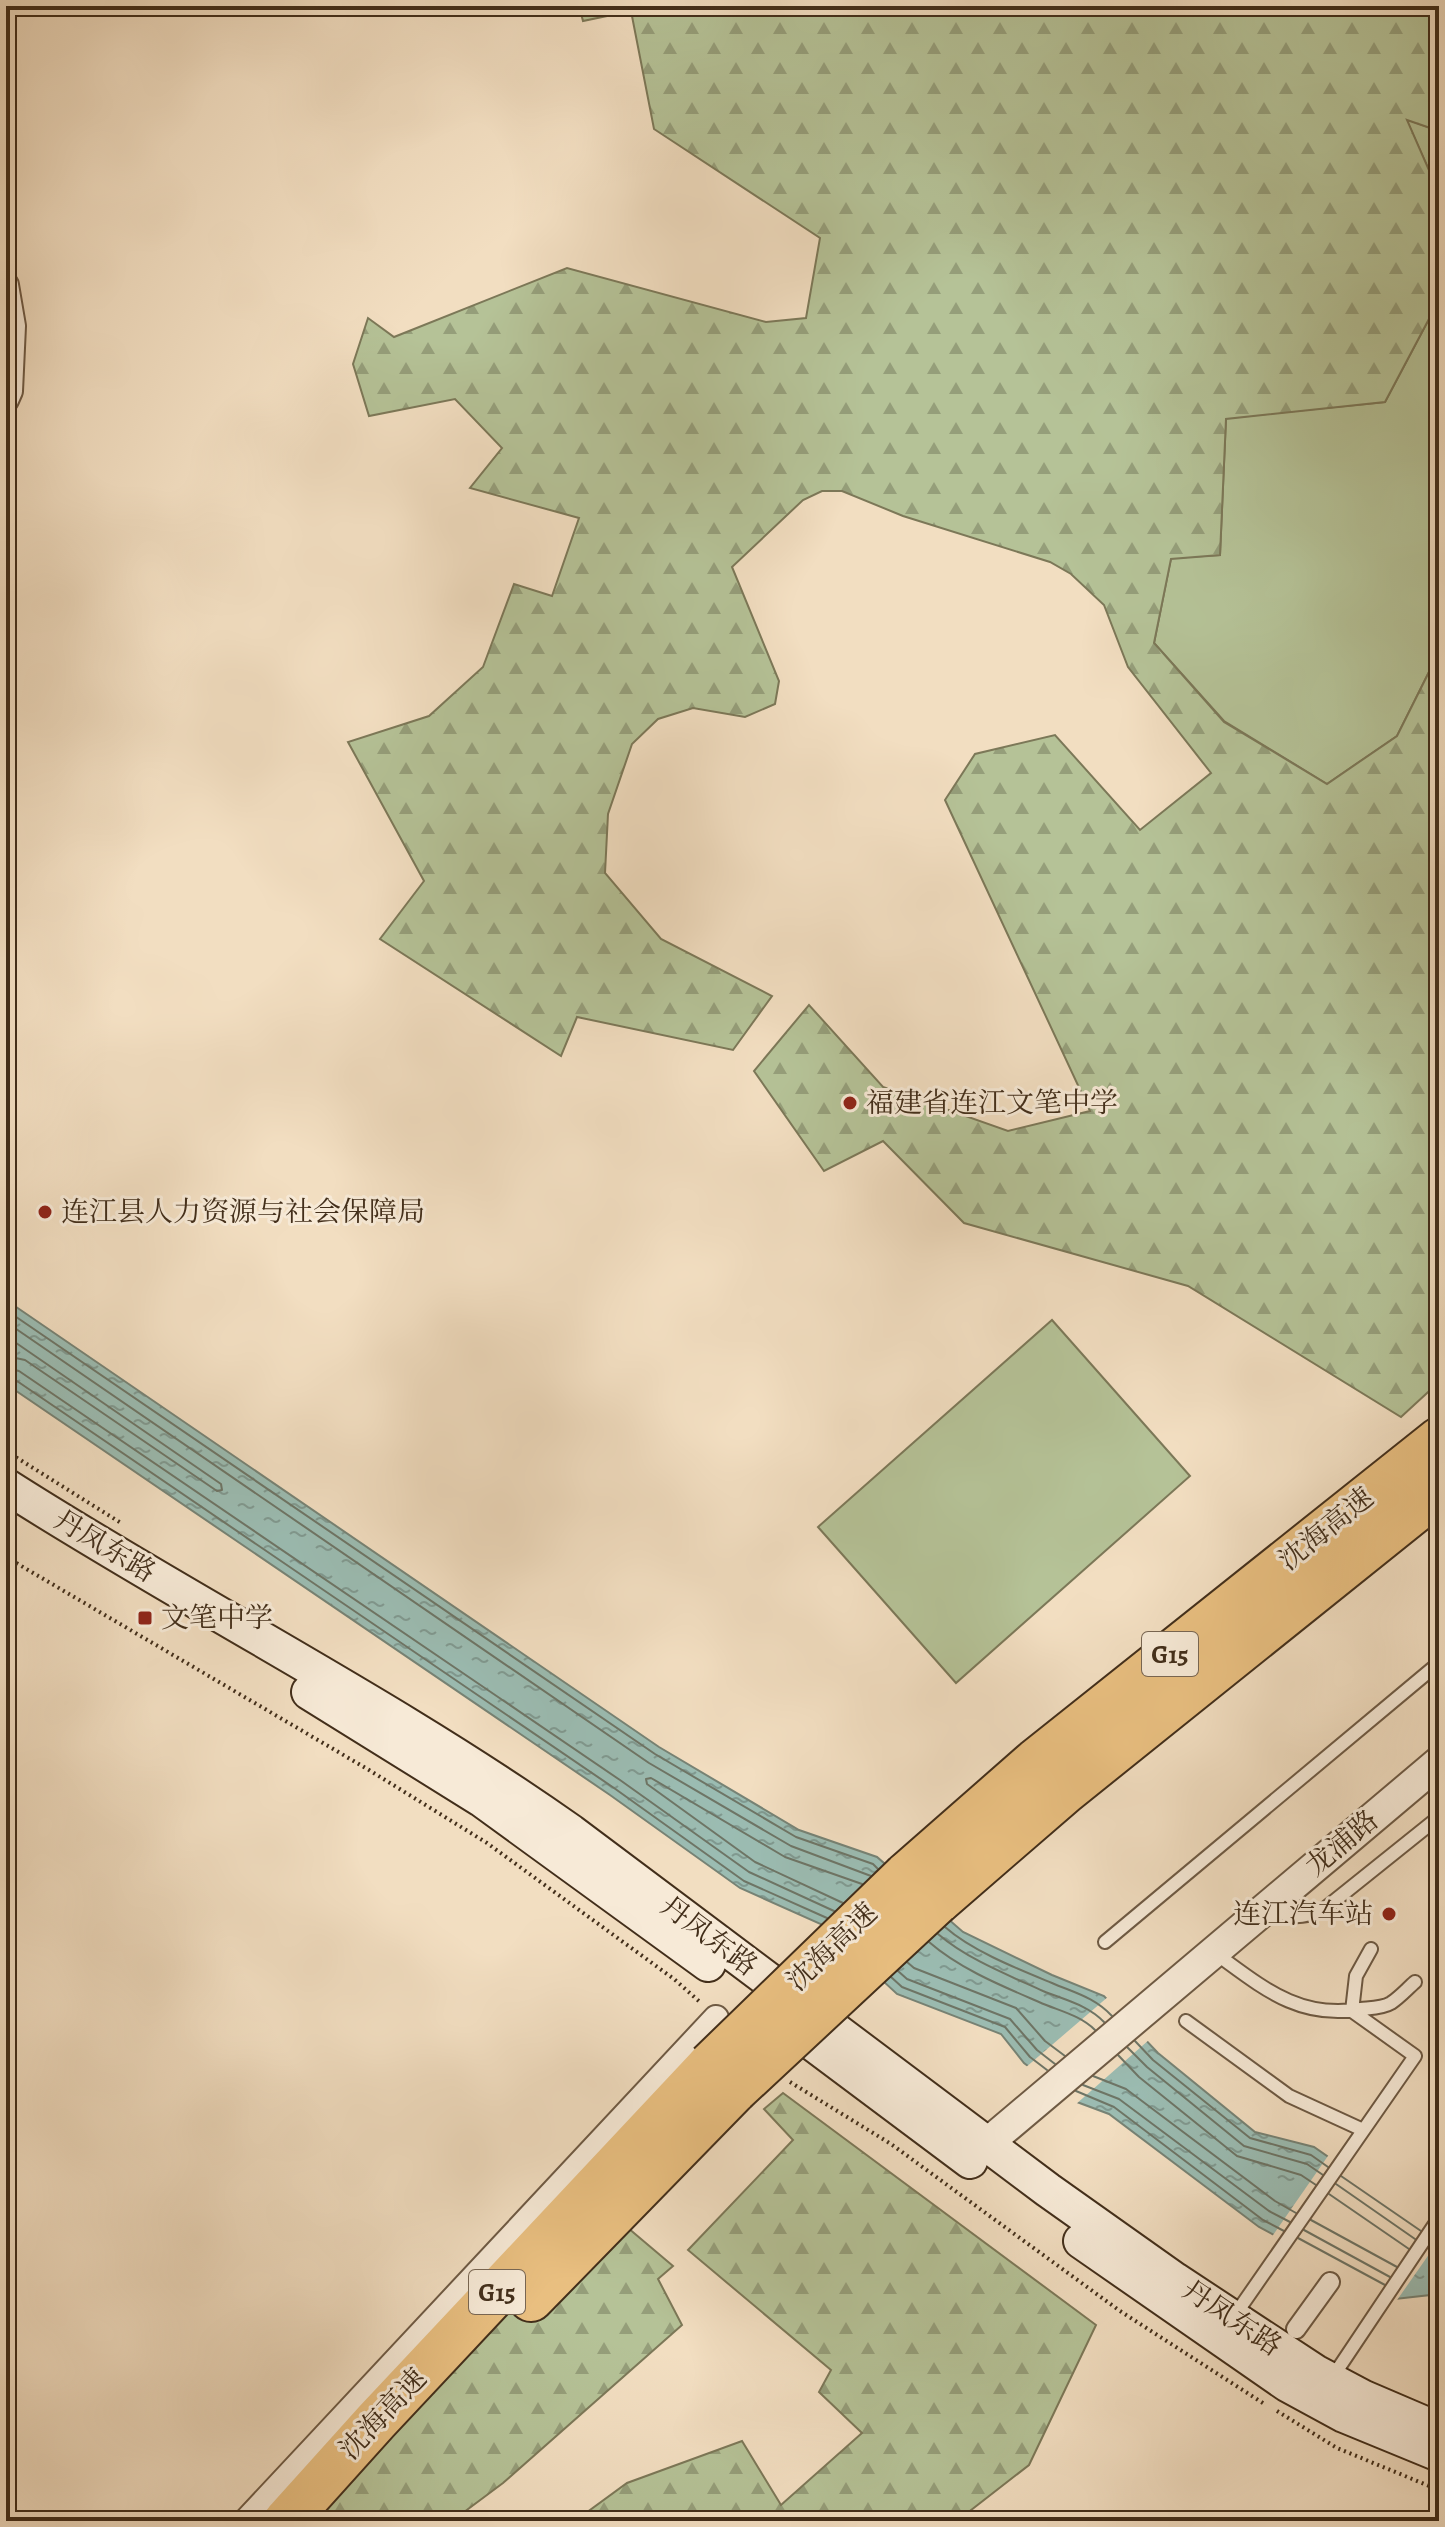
<svg xmlns="http://www.w3.org/2000/svg" width="1445" height="2527" font-family="Alegreya,'Noto Serif SC',serif">
	<style>
		.grass { fill: #b5c297; stroke: #7c7858; stroke-width: 2 }
		.forest { fill: url(#forest-firs); stroke: #7c7858; stroke-width: 2 }
		.water { fill: url(#water-ripples); stroke: #778375; stroke-width: 2 }
		.pier { fill: #f2dec1 }
		.lines { fill: none; stroke-linecap: round; stroke-linejoin: round }
		.shore { stroke: #6e7566; stroke-width: 2 }
		.service-casing { stroke: #6e5a44; stroke-width: 16 }
		.pedestrian-casing { stroke: #6e5a44; stroke-width: 22 }
		.minor-casing { stroke: #6e5a44; stroke-width: 28 }
		.tertiary-casing { stroke: #6e5a44; stroke-width: 34 }
		.secondary-casing { stroke: #422e1a; stroke-width: 38 }
		.motorway-casing { stroke: #422e1a; stroke-width: 48 }
		.path { stroke: #422e1a; stroke-width: 4; stroke-dasharray: 2 4; stroke-linecap: butt }
		.service { stroke: #f7ead7; stroke-width: 12 }
		.pedestrian { stroke: #f7ead7; stroke-width: 18 }
		.minor { stroke: #f7ead7; stroke-width: 24 }
		.tertiary { stroke: #f7ead7; stroke-width: 30 }
		.secondary { stroke: #f7ead7; stroke-width: 34 }
		.motorway { stroke: #e9bf80; stroke-width: 44 }
		.motorway-bridge-casing { stroke: #422e1a; stroke-width: 48; stroke-linecap: butt }
		.motorway-bridge { stroke: #e9bf80; stroke-width: 44 }
		.poi-dot { fill: #8f2418; stroke: #f7ead7; stroke-width: 3 }
		.labels { text-anchor: middle; dominant-baseline: central; stroke-width: 6; stroke-linejoin: round; paint-order: stroke }
		.shield { fill: #f7ead7; stroke: #786653; stroke-width: 2 }
		.shield-label { font-size: 26px; font-weight: bold; fill: #422e1a }
		.poi-label { font-size: 28px; fill: #422e1a; stroke: #f7ead7; text-anchor: start }
		.street-label { font-size: 28px; fill: #422e1a; stroke: #f7ead7 }
	</style>
	<defs>
		<pattern id="forest-firs" width="22" height="20" patternUnits="userSpaceOnUse" patternTransform="scale(2)"><rect width="22" height="20" fill="#b5c297"/><path d="M5 1l3.5 6h-7zM16 11l3.5 6h-7z" fill="#959e7a"/></pattern>
		<pattern id="water-ripples" width="26" height="14" patternUnits="userSpaceOnUse" patternTransform="scale(2)"><rect width="26" height="14" fill="#9bbcb2"/><path d="M2 4q2-2 4 0t4 0M15 11q2-2 4 0t4 0" fill="none" stroke="#809990"/></pattern>
	</defs>
	<rect width="100%" height="100%" fill="#f2dec1"/>
	<filter id="stains"><feTurbulence type="fractalNoise" baseFrequency=".0025" numOctaves="4"/><feColorMatrix values="0 0 0 0 .2 0 0 0 0 .09 0 0 0 0 .02 0 0 0 .5 -.17"/></filter>
	<radialGradient id="worn" r=".72"><stop offset=".6" stop-color="#630" stop-opacity="0"/><stop offset="1" stop-color="#630" stop-opacity=".3"/></radialGradient>
	<!-- grass -->
	<path class="grass" d="M 1406,119 L 1439,131 L 1439,193 Z
		M 1439,300 L 1439,652 L 1397,736 L 1327,784 L 1224,721 L 1154,643 L 1171,558 L 1220,555 L 1226,418 L 1385,402 Z
		M 1052,1320 L 1190,1476 L 956,1683 L 818,1527 Z"/>
	<!-- forest -->
	<path class="forest" d="M 579,6 L 1439,6 L 1439,131 L 1407,120 L 1439,193 L 1439,300 L 1385,402 L 1226,419 L 1220,555 L 1171,559 L 1154,643 L 1224,722 L 1327,784 L 1397,736 L 1439,652 L 1439,1382 L 1401,1417 L 1188,1286 L 964,1223 L 883,1141 L 824,1171 L 754,1071 L 809,1005 L 883,1087 L 1008,1131 L 1090,1111 L 945,800 L 975,754 L 1055,735 L 1140,830 L 1211,773 L 1128,667 L 1104,605 L 1071,574 L 1050,562 L 903,516 L 842,491 L 822,491 L 803,500 L 732,567 L 779,681 L 775,704 L 745,717 L 693,708 L 658,719 L 632,744 L 608,814 L 605,873 L 661,939 L 772,996 L 733,1050 L 577,1017 L 561,1056 L 380,939 L 424,881 L 348,742 L 429,716 L 483,667 L 514,584 L 552,596 L 579,518 L 470,488 L 502,448 L 455,399 L 369,416 L 353,364 L 368,318 L 394,337 L 567,268 L 766,322 L 806,318 L 820,238 L 654,129 L 631,11 L 583,21 Z
		M 783,2093 L 1096,2325 L 1029,2465 L 957,2521 L 575,2521 L 627,2483 L 742,2441 L 781,2505 L 862,2433 L 819,2392 L 831,2370 L 688,2250 L 793,2140 L 764,2109 Z
		M 576,2184 L 673,2266 L 658,2279 L 682,2325 L 503,2483 L 452,2521 L 261,2521 Z"/>
	<!-- water -->
	<path class="water" d="M 6,1300 L 659,1747 L 799,1830 L 877,1857 L 963,1932 L 1052,1975 L 1104,1996 L 1158,2053 L 1255,2132 L 1314,2147 L 1439,2234 L 1439,2294 L 1395,2299 L 1259,2227 L 1109,2114 L 1077,2102 L 1024,2063 L 1001,2034 L 897,1994 L 823,1925 L 740,1888 L 610,1795 L 6,1384 Z"/>
	<!-- pier -->
	<path class="pier" d="M 1109,1996 L 1150,2039 L 1075,2105 L 1025,2068 Z
		M 1330,2153 L 1439,2229 L 1439,2240 L 1395,2303 L 1271,2238 Z"/>
	<g class="lines">
		<!-- shore -->
		<path class="shore" d="M 6,1310 L 655,1754 L 796,1837 L 873,1864 L 878,1869
			M 6,1322 L 649,1763 L 791,1846 L 871,1876
			M 6,1336 L 221,1484 L 222,1490 L 217,1491 L 25,1360 L 6,1356
			M 6,1368 L 19,1371 L 620,1780 L 749,1872 L 834,1911
			M 6,1378 L 14,1379 L 614,1788 L 744,1881 L 827,1918
			M 843,1903 L 755,1862 L 647,1784 L 646,1779 L 651,1778 L 785,1857 L 862,1884
			M 945,1927 C 972,1951 1018,1969 1052,1983 C 1075,1993 1094,1997 1112,2016
			M 938,1934 C 967,1959 1008,1975 1043,1991 C 1065,2000 1088,2005 1104,2022
			M 929,1942 C 960,1969 1002,1986 1039,2002 C 1059,2011 1080,2015 1095,2030
			M 907,1962 L 914,1968 L 1016,2008 L 1045,2041 L 1065,2056
			M 898,1971 L 907,1979 L 1010,2019 L 1037,2050 L 1055,2064
			M 891,1977 L 902,1987 L 1005,2027 L 1030,2057 L 1047,2070
			M 1135,2041 L 1153,2060 L 1250,2138 L 1311,2155 L 1328,2167
			M 1127,2047 L 1147,2067 L 1244,2146 L 1307,2164 L 1323,2175
			M 1118,2055 L 1139,2077 L 1237,2156 L 1301,2175 L 1316,2185
			M 1093,2076 L 1126,2089 L 1275,2201 L 1296,2213
			M 1083,2085 L 1119,2099 L 1269,2211 L 1290,2222
			M 1076,2091 L 1114,2107 L 1263,2220 L 1284,2231
			M 1341,2176 L 1421,2231
			M 1336,2184 L 1415,2239
			M 1329,2194 L 1409,2249
			M 1311,2220 L 1397,2267
			M 1304,2230 L 1390,2277
			M 1298,2238 L 1385,2285"/>
		<!-- service casing -->
		<g class="service-casing">
			<path id="service" d="M 1271,1906 C 1290,1920 1302,1918 1323,1910 L 1439,1817
				M 1105,1942 L 1439,1663
				M 1215,1953 C 1262,1987 1299,2020 1361,2009 C 1370,2008 1383,2008 1391,2003 C 1400,1997 1407,1989 1415,1982
				M 1352,2011 L 1356,1976 L 1371,1949
				M 1186,2021 L 1289,2096 L 1363,2130
				M 1235,2315 L 1415,2056 L 1352,2011
				M 1332,2378 L 1439,2218"/>
		</g>
		<!-- pedestrian casing -->
		<g class="pedestrian-casing">
			<path id="pedestrian" d="M 1296,2329 L 1330,2282"/>
		</g>
		<!-- minor casing -->
		<g class="minor-casing">
			<path id="minor" d="M 6,285 L 13,326 L 10,391 L 6,400
				M 246,2521 L 716,2018"/>
		</g>
		<!-- tertiary casing -->
		<g class="tertiary-casing">
			<path id="tertiary" d="M 970,2158 L 1439,1762"/>
		</g>
		<!-- secondary casing -->
		<g class="secondary-casing">
			<path id="secondary" d="M 6,1486 C 192,1605 390,1704 571,1832 L 1048,2190 L 1175,2280 L 1315,2372 L 1364,2398 L 1439,2430
				M 309,1692 L 481,1799 L 708,1964
				M 779,2018 L 970,2161
				M 1081,2241 L 1287,2384 L 1344,2415 L 1439,2454"/>
		</g>
		<!-- motorway casing -->
		<g class="motorway-casing">
			<path id="motorway" d="M 906,1875 L 1036,1761 L 1439,1440
				M 937,1902 L 1064,1792 L 1439,1491
				M 531,2299 L 735,2090
				M 286,2521 L 376,2421 L 710,2065"/>
		</g>
		<!-- path -->
		<path class="path" d="M 6,1451 L 121,1523
			M 6,1557 L 369,1770 L 487,1843 L 674,1979 L 700,2002
			M 790,2082 L 891,2144 L 1120,2311 L 1266,2405
			M 1277,2411 L 1337,2448 L 1439,2490"/>
		<!-- service -->
		<use href="#service" class="service"/>
		<!-- pedestrian -->
		<use href="#pedestrian" class="pedestrian"/>
		<!-- minor -->
		<use href="#minor" class="minor"/>
		<!-- tertiary -->
		<use href="#tertiary" class="tertiary"/>
		<!-- secondary -->
		<use href="#secondary" class="secondary"/>
		<!-- motorway -->
		<use href="#motorway" class="motorway"/>
		<!-- motorway-bridge casing -->
		<g class="motorway-bridge-casing">
			<path id="motorway-bridge" d="M 710,2065 L 906,1875
				M 735,2090 L 937,1902"/>
		</g>
		<!-- motorway-bridge -->
		<use href="#motorway-bridge" class="motorway-bridge"/>
	</g>
	<!-- markers -->
	<g class="poi-dot">
		<circle cx="850" cy="1103" r="8"/>
		<circle cx="45" cy="1212" r="8"/>
		<rect x="137" y="1610" width="16" height="16" rx="4"/>
		<circle cx="1389" cy="1914" r="8"/>
	</g>
	<g class="labels">
		<!-- shield labels -->
		<g class="shield">
			<rect x="1142" y="1632" width="56" height="44" rx="6"/>
			<rect x="469" y="2270" width="56" height="44" rx="6"/>
		</g>
		<g class="shield-label">
			<text x="1170" y="1654">G15</text>
			<text x="497" y="2292">G15</text>
		</g>
		<!-- poi labels -->
		<g class="poi-label">
			<text x="866" y="1103">福建省连江文笔中学</text>
			<text x="61" y="1212">连江县人力资源与社会保障局</text>
			<text x="161" y="1618">文笔中学</text>
			<text x="1373" y="1914" text-anchor="end">连江汽车站</text>
		</g>
		<!-- street labels -->
		<g class="street-label">
			<text transform="translate(1326 1529) rotate(-39)">沈海高速</text>
			<text transform="translate(105 1546) rotate(31)">丹凤东路</text>
			<text transform="translate(1342 1843) rotate(-40)">龙浦路</text>
			<text transform="translate(709 1936) rotate(37)">丹凤东路</text>
			<text transform="translate(832 1947) rotate(-44)">沈海高速</text>
			<text transform="translate(1232 2318) rotate(34)">丹凤东路</text>
			<text transform="translate(383 2414) rotate(-47)">沈海高速</text>
		</g>
	</g>
	<!-- margin -->
	<rect width="1445" height="2527" fill="none" stroke="#f2dec1" stroke-width="32"/>
	<rect x="8" y="8" width="1429" height="2511" fill="none" stroke="#422e1a" stroke-width="4"/>
	<rect x="16" y="16" width="1413" height="2495" fill="none" stroke="#422e1a" stroke-width="2"/>
	<rect width="100%" height="100%" filter="url(#stains)"/>
	<rect width="100%" height="100%" fill="url(#worn)"/>
</svg>
